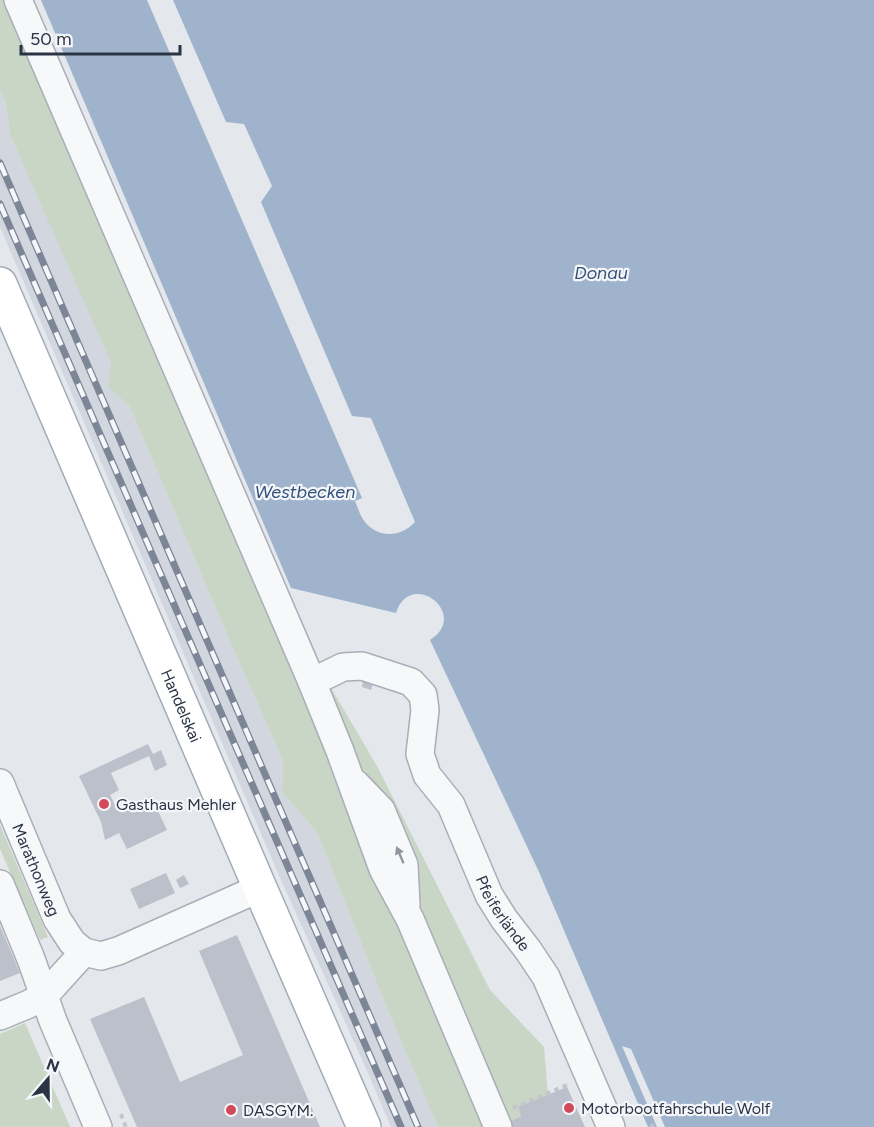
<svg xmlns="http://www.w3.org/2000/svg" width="874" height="1127" font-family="Figtree,sans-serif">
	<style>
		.built { fill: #d2d6de }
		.green { fill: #c9d6c5 }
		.water { fill: #9fb4cc }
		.pier { fill: #e4e7ec }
		.building { fill: #bbc0ca }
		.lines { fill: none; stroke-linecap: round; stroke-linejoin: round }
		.minor-casing { stroke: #a9aeb7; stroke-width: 30 }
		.major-casing { stroke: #a3abb8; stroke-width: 36 }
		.path { stroke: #c2c5cb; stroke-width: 4; stroke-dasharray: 4.5 4.5; stroke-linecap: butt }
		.minor { stroke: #f7f8fa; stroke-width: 27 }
		.major { stroke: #fff; stroke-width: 33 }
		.rail-casing { stroke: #7d8696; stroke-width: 7 }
		.rail { stroke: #f4f6f9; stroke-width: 4.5; stroke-dasharray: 14; stroke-linecap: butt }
		.oneway { fill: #9196a0 }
		.poi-dot { fill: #d1495b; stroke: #f4f6f9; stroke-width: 2 }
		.labels { text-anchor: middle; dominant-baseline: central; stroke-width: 4.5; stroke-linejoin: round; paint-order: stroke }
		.street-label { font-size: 16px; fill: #2b3445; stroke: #f4f6f9 }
		.poi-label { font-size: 16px; fill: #2b3445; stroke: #f4f6f9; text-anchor: start }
		.water-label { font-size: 18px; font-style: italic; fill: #34527a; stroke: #f4f6f9 }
	</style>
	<rect width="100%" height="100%" fill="#e4e7ec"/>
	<!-- built -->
	<path class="built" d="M 0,90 L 6,103 L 10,135 L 112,362 L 108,387 L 130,407 L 229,639 L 283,760 L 282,792 L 317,832 L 386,1006 L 438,1127 L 391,1127 L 364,1064 L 281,880 L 0,227 Z"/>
	<!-- green -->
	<path class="green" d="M 0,0 L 26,0 L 324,676 L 377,766 L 490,990 L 544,1047 L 548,1095 L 518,1107 L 521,1116 L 511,1121 L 513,1127 L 438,1127 L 386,1006 L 317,832 L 282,792 L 283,760 L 229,639 L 130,407 L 108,387 L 111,362 L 10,135 L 6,103 L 0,90 Z
		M 0,825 L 48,937 L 40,940 L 0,849 Z
		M 25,1023 L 70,1127 L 0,1127 L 0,1034 Z"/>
	<!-- water -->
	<path class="water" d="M 41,0 L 147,0 L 362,498 L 355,501 C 358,508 360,516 365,522 C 379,539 401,537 415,522 L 371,418 L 352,416 L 261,202 L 272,186 L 244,124 L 226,122 L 173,0 L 874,0 L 874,1127 L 648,1127 L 539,872 L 430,640 C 471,614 410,568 396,613 L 291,588 Z"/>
	<!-- pier -->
	<path class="pier" d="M 622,1046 L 631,1049 L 665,1127 L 657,1127 Z"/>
	<!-- building -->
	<path class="building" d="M 363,680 L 373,683 L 371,690 L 362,687 Z
		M 148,744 L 153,754 L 161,750 L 167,765 L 155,771 L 149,756 L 111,773 L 119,790 L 110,795 L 118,811 L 151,796 L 167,830 L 127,849 L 119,833 L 105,840 L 101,822 L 79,776 Z
		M 166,873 L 175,893 L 139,909 L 130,889 Z
		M 184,875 L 189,884 L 180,888 L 176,880 Z
		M 0,926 L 20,973 L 0,981 Z
		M 237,935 L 320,1127 L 137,1127 L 90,1019 L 144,997 L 180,1082 L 243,1055 L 199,951 Z
		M 567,1087 L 585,1127 L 513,1127 L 511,1121 L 521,1116 L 518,1107 Z"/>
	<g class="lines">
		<!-- minor casing -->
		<g class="minor-casing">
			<g id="minor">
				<path d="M 18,0 L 312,682 L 340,751 L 383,869 L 410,919 L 498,1127"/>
				<path id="s1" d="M 312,682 L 343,667 L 362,666 L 411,682 L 423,695 L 425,710 L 420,754 L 427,775 L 451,805 L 489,895 L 504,919 L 528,950 L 546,977 L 611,1127"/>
				<path id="s2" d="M 0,783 L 57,919 L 72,942 L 84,952 L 101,956 L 118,951 L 260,888"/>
				<path d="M 356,784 L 381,810 L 404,865 L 406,905"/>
				<path d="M 0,884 L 31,959 L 53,1021 L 98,1127"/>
				<path d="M 0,1016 L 29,1004 L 45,995 L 84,952"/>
			</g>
		</g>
		<!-- major casing -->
		<g class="major-casing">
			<g id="major">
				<path id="s3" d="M 0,284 L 260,888 L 364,1127"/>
			</g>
		</g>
		<!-- path -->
		<path class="path" d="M 513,1108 L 567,1085
			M 121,1114 L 126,1127
			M 650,1127 L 656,1124"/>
		<!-- minor -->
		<use href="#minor" class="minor"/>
		<!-- major -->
		<use href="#major" class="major"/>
		<!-- rail casing -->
		<g class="rail-casing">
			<path id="rail" d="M 0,163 L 418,1127
				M 0,204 L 401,1127"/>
		</g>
		<!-- rail -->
		<use href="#rail" class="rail"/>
	</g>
	<!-- one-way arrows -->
	<defs><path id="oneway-solid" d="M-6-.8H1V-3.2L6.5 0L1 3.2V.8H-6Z" transform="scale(1.5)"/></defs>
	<use class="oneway" href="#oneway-solid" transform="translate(400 855) rotate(-113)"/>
	<!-- markers -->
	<g class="poi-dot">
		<circle cx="104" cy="804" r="6"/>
		<circle cx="569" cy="1108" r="6"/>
		<circle cx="231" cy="1110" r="6"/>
	</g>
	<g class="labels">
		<!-- street labels -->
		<g class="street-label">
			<text stroke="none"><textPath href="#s3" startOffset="459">Handelskai</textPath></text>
			<text stroke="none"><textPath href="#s2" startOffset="94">Marathonweg</textPath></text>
			<text stroke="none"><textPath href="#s1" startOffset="363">Pfeiferlände</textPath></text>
		</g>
		<!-- poi labels -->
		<g class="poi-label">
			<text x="116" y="804">Gasthaus Mehler</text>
			<text x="581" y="1108">Motorbootfahrschule Wolf</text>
			<text x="243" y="1110">DASGYM.</text>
		</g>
		<!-- water labels -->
		<g class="water-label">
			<text x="601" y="273">Donau</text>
			<text x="305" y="492">Westbecken</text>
		</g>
	</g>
	<!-- north arrow -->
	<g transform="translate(48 1079) rotate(20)" stroke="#f4f6f9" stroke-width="4.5" paint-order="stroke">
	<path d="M0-4.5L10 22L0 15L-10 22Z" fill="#2b3445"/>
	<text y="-9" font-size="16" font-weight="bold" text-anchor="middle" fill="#2b3445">N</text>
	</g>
	<!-- scale -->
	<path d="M21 45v9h159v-9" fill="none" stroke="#2b3445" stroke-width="3"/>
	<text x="30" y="45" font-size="18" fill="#2b3445" stroke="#f4f6f9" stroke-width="4.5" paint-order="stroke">50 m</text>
</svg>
